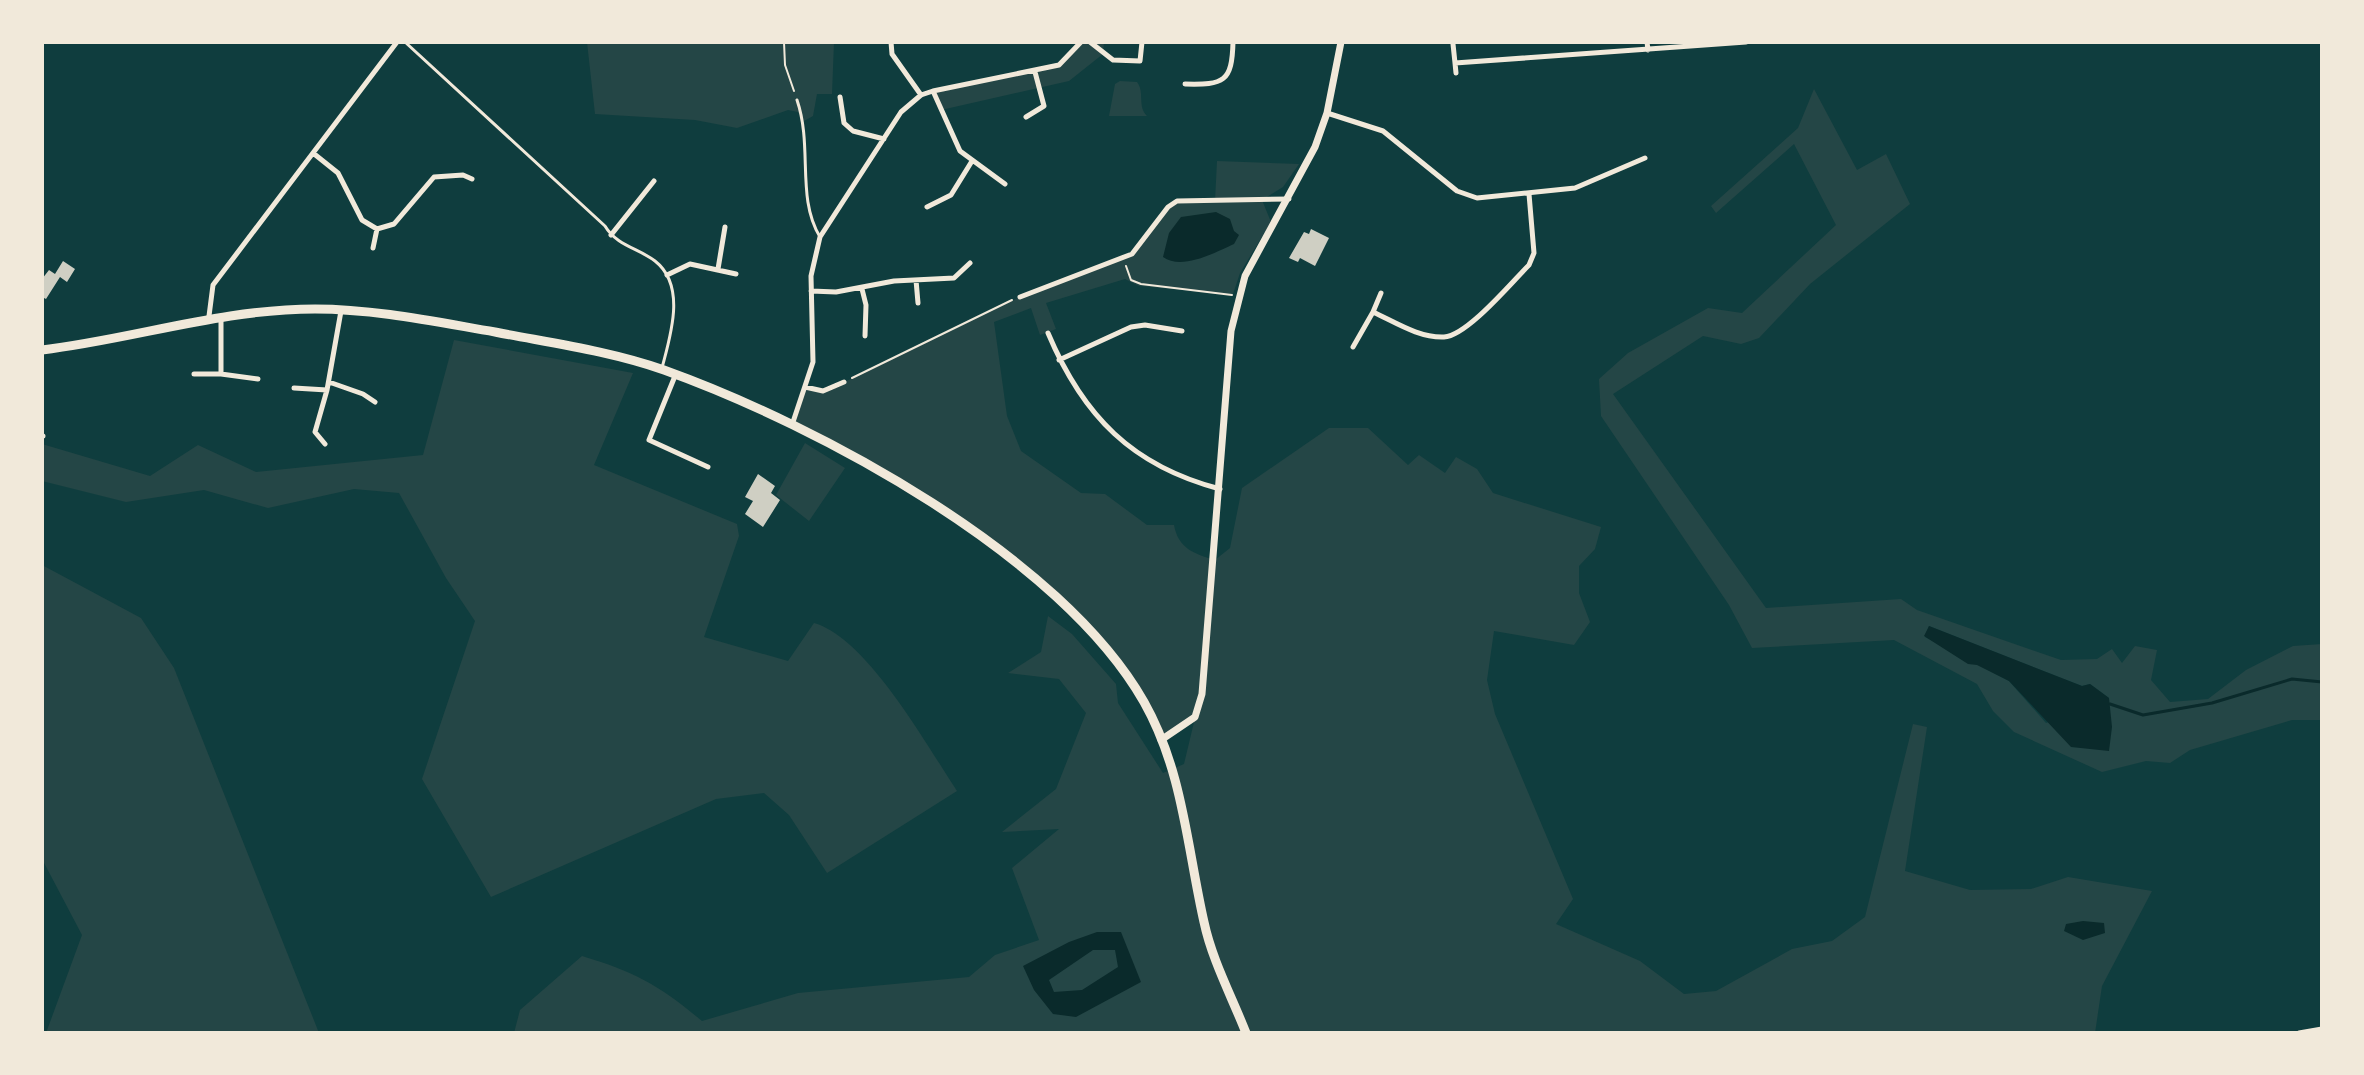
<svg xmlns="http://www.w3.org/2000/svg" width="2364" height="1075" font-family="Inter,sans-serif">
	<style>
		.green { fill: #244646; fill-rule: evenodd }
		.water { fill: #0a2a2b; fill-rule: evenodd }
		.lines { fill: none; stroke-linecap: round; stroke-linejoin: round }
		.stream { stroke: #0a2a2b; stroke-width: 3 }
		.building { fill: #cfcfc3 }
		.path { stroke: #f1e9da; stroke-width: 2 }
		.service { stroke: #f1e9da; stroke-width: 3 }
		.minor { stroke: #f1e9da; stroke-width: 5 }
		.tertiary { stroke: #f1e9da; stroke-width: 7 }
		.primary { stroke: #f1e9da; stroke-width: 9 }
	</style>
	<rect width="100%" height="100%" fill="#0f3d3e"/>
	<!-- green -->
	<path class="green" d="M 587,42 L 834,42 L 832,94 L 817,94 L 813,116 L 804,121 L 798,112 L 788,110 L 737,128 L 695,120 L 595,114 Z
		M 1081,42 L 1104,42 L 1103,54 L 1069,81 L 941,110 L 933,91 L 1059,65 Z
		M 1120,81 L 1137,82 C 1145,92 1137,106 1147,116 L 1109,116 L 1115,84 Z
		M 1814,89 L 1857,170 L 1886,154 L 1910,204 L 1810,284 L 1759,338 L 1741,344 L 1703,336 L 1613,394 L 1766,608 L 1901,599 L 1917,610 L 2061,660 L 2097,659 L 2112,649 L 2122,663 L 2135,646 L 2157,650 L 2151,680 L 2170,702 L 2208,699 L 2246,670 L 2293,646 L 2322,644 L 2322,720 L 2292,720 L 2190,750 L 2170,763 L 2146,761 L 2102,772 L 2014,732 L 1993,711 L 1977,684 L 1894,640 L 1752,648 L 1729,605 L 1601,416 L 1599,379 L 1628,353 L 1708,308 L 1742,313 L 1836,225 L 1794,144 L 1716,213 L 1711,206 L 1798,128 ZM 1929,626 L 2082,686 L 2090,684 L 2109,698 L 2046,723 L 2009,681 L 1925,637 Z
		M 1217,161 L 1299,164 L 1283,187 L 1262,200 L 1271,222 L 1240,273 L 1233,294 L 1139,286 L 1125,279 L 1046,303 L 1056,329 L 1040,335 L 1031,308 L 994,322 L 1007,416 L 1021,451 L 1081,493 L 1105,494 L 1147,525 L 1174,525 C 1178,548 1194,554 1215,560 L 1230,548 L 1242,488 L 1329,428 L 1368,428 L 1408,465 L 1419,455 L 1445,473 L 1456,457 L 1477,469 L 1493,493 L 1601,527 L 1595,549 L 1579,566 L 1579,593 L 1590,622 L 1574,645 L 1494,631 L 1487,680 L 1495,714 L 1573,899 L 1556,924 L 1640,961 L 1684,994 L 1716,991 L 1792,949 L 1832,941 L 1865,917 L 1913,724 L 1927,727 L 1905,871 L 1970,890 L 2031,889 L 2068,877 L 2152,891 L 2102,986 L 2095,1033 L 514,1033 L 520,1010 L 582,956 C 635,972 659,985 702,1021 L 798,993 L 969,977 L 995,955 L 1039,940 L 1012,868 L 1059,829 L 1002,832 L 1056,789 L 1086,713 L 1059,679 L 1008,673 L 1041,652 L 1048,616 L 1072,634 L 1116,684 L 1118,703 L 1163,773 L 1184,764 L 1195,718 L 1161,740 L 1125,670 L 1010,557 L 842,451 L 792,425 L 805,387 L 823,391 L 832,388 L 1020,297 L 1132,254 L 1173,203 L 1215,201 Z
		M 454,340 L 633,373 L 594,465 L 737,524 L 739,536 L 704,637 L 788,661 L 814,623 C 867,638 926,744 957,791 L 827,873 L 789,815 L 764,793 L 716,799 L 491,897 L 422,779 L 475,621 L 446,578 L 399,493 L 354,489 L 268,508 L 204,490 L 126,502 L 42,481 L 42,444 L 150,476 L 198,445 L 256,472 L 423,455 Z
		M 805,443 L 845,468 L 809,521 L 776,495 Z
		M 42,565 L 141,618 L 174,668 L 319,1033 L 46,1033 L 82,935 L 42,859 Z"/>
	<!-- water -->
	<path class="water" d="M 1216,212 L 1230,219 L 1234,231 L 1239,235 L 1234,244 C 1216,252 1182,271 1163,257 L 1169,233 L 1181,217 Z
		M 1929,626 L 2082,686 L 2090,684 L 2109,698 L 2112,727 L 2109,751 L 2071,747 L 2009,681 L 1977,665 L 1968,664 L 1924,636 Z
		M 2083,921 L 2104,923 L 2105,933 L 2083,940 L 2064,931 L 2066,924 Z
		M 1097,932 L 1121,932 L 1141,982 L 1076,1017 L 1053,1014 L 1034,990 L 1023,966 L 1069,942 ZM 1093,950 L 1115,950 L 1118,967 L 1082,990 L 1054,992 L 1049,980 Z"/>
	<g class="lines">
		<!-- stream -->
		<path class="stream" d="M 2110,704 L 2143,715 L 2212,703 L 2292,679 L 2322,682"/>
	</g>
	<!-- building -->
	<path class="building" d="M 1311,229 L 1329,238 L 1315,266 L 1300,258 L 1298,262 L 1289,258 L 1304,232 L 1309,234 Z
		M 63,261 L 75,269 L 67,282 L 60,277 L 46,299 L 42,297 L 42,279 L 49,270 L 55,274 Z
		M 758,474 L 775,486 L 771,493 L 780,500 L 763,527 L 745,514 L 753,501 L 745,497 Z"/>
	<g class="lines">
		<!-- path -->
		<path class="path" d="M 784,42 L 785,65 L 794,91
			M 1126,266 L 1131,280 L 1141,284 L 1232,295
			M 852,378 L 1012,300"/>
		<!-- service -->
		<path class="service" d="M 405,42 L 605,226 C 617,246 638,248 655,261 C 687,286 670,337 662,368
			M 797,100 C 813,147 796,198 820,237"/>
		<!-- minor -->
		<path class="minor" d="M 891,42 L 892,54 L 921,95
			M 1090,42 L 1113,60 L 1140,61 L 1142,42
			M 1647,42 L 1648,50
			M 1453,44 L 1455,63
			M 1456,73 L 1455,63 L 1746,42
			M 1185,84 C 1224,85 1232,82 1233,42
			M 933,91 L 960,151 L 1005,184
			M 840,97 L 844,123 L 853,131 L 884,139
			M 1327,113 L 1383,131 L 1457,191 L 1477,198 L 1575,188 L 1645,158
			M 1026,117 L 1044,106 L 1035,72
			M 313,153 L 338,173 L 362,220 L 377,229 L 394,224 L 434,177 L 463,175 L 472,179
			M 927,207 L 951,195 L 972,161
			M 611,235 L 654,181
			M 373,248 L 377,229
			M 718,269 L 725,227
			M 667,275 L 690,264 L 736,274
			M 916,280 L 918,303
			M 862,289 L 866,305 L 865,336
			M 811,291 L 836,292 L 894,281 L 954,278 L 970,263
			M 1020,297 L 1132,254 L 1168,207 L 1177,201 L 1289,199
			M 1373,312 L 1381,293
			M 209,316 L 213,285 L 397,42
			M 221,316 L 221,374 L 258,379
			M 1048,333 C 1083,416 1132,466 1220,489
			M 1353,347 L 1373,312 C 1395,322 1419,338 1444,337 C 1467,336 1512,282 1529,265 L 1534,253 L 1529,194
			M 1059,360 L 1131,327 L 1145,325 L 1182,331
			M 194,374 L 221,374
			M 675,376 L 649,440 L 708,467
			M 329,382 L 363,394 L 375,402
			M 805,387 L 823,391 L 844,382
			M 294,388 L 327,390 L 341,311
			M 792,425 L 813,362 L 811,276 L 820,237 L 901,112 L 921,95 L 933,91 L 1059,65 L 1081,42
			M 42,436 L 43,436
			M 325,444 L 315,432 L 327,390
			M 2299,1033 L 2322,1029"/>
		<!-- tertiary -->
		<path class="tertiary" d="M 1161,740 L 1195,717 L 1202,694 L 1231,331 L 1245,276 L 1315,147 L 1327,113 L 1341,42"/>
		<!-- primary -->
		<path class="primary" d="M 42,350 C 134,339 221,309 315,309 C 375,309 436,322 495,332 C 551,343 610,351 664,370 C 820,426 1061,556 1144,702 C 1183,771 1187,847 1204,922 C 1212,960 1232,997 1246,1033"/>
	</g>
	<!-- border -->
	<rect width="2364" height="1075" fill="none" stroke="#f1e9da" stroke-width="88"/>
</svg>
